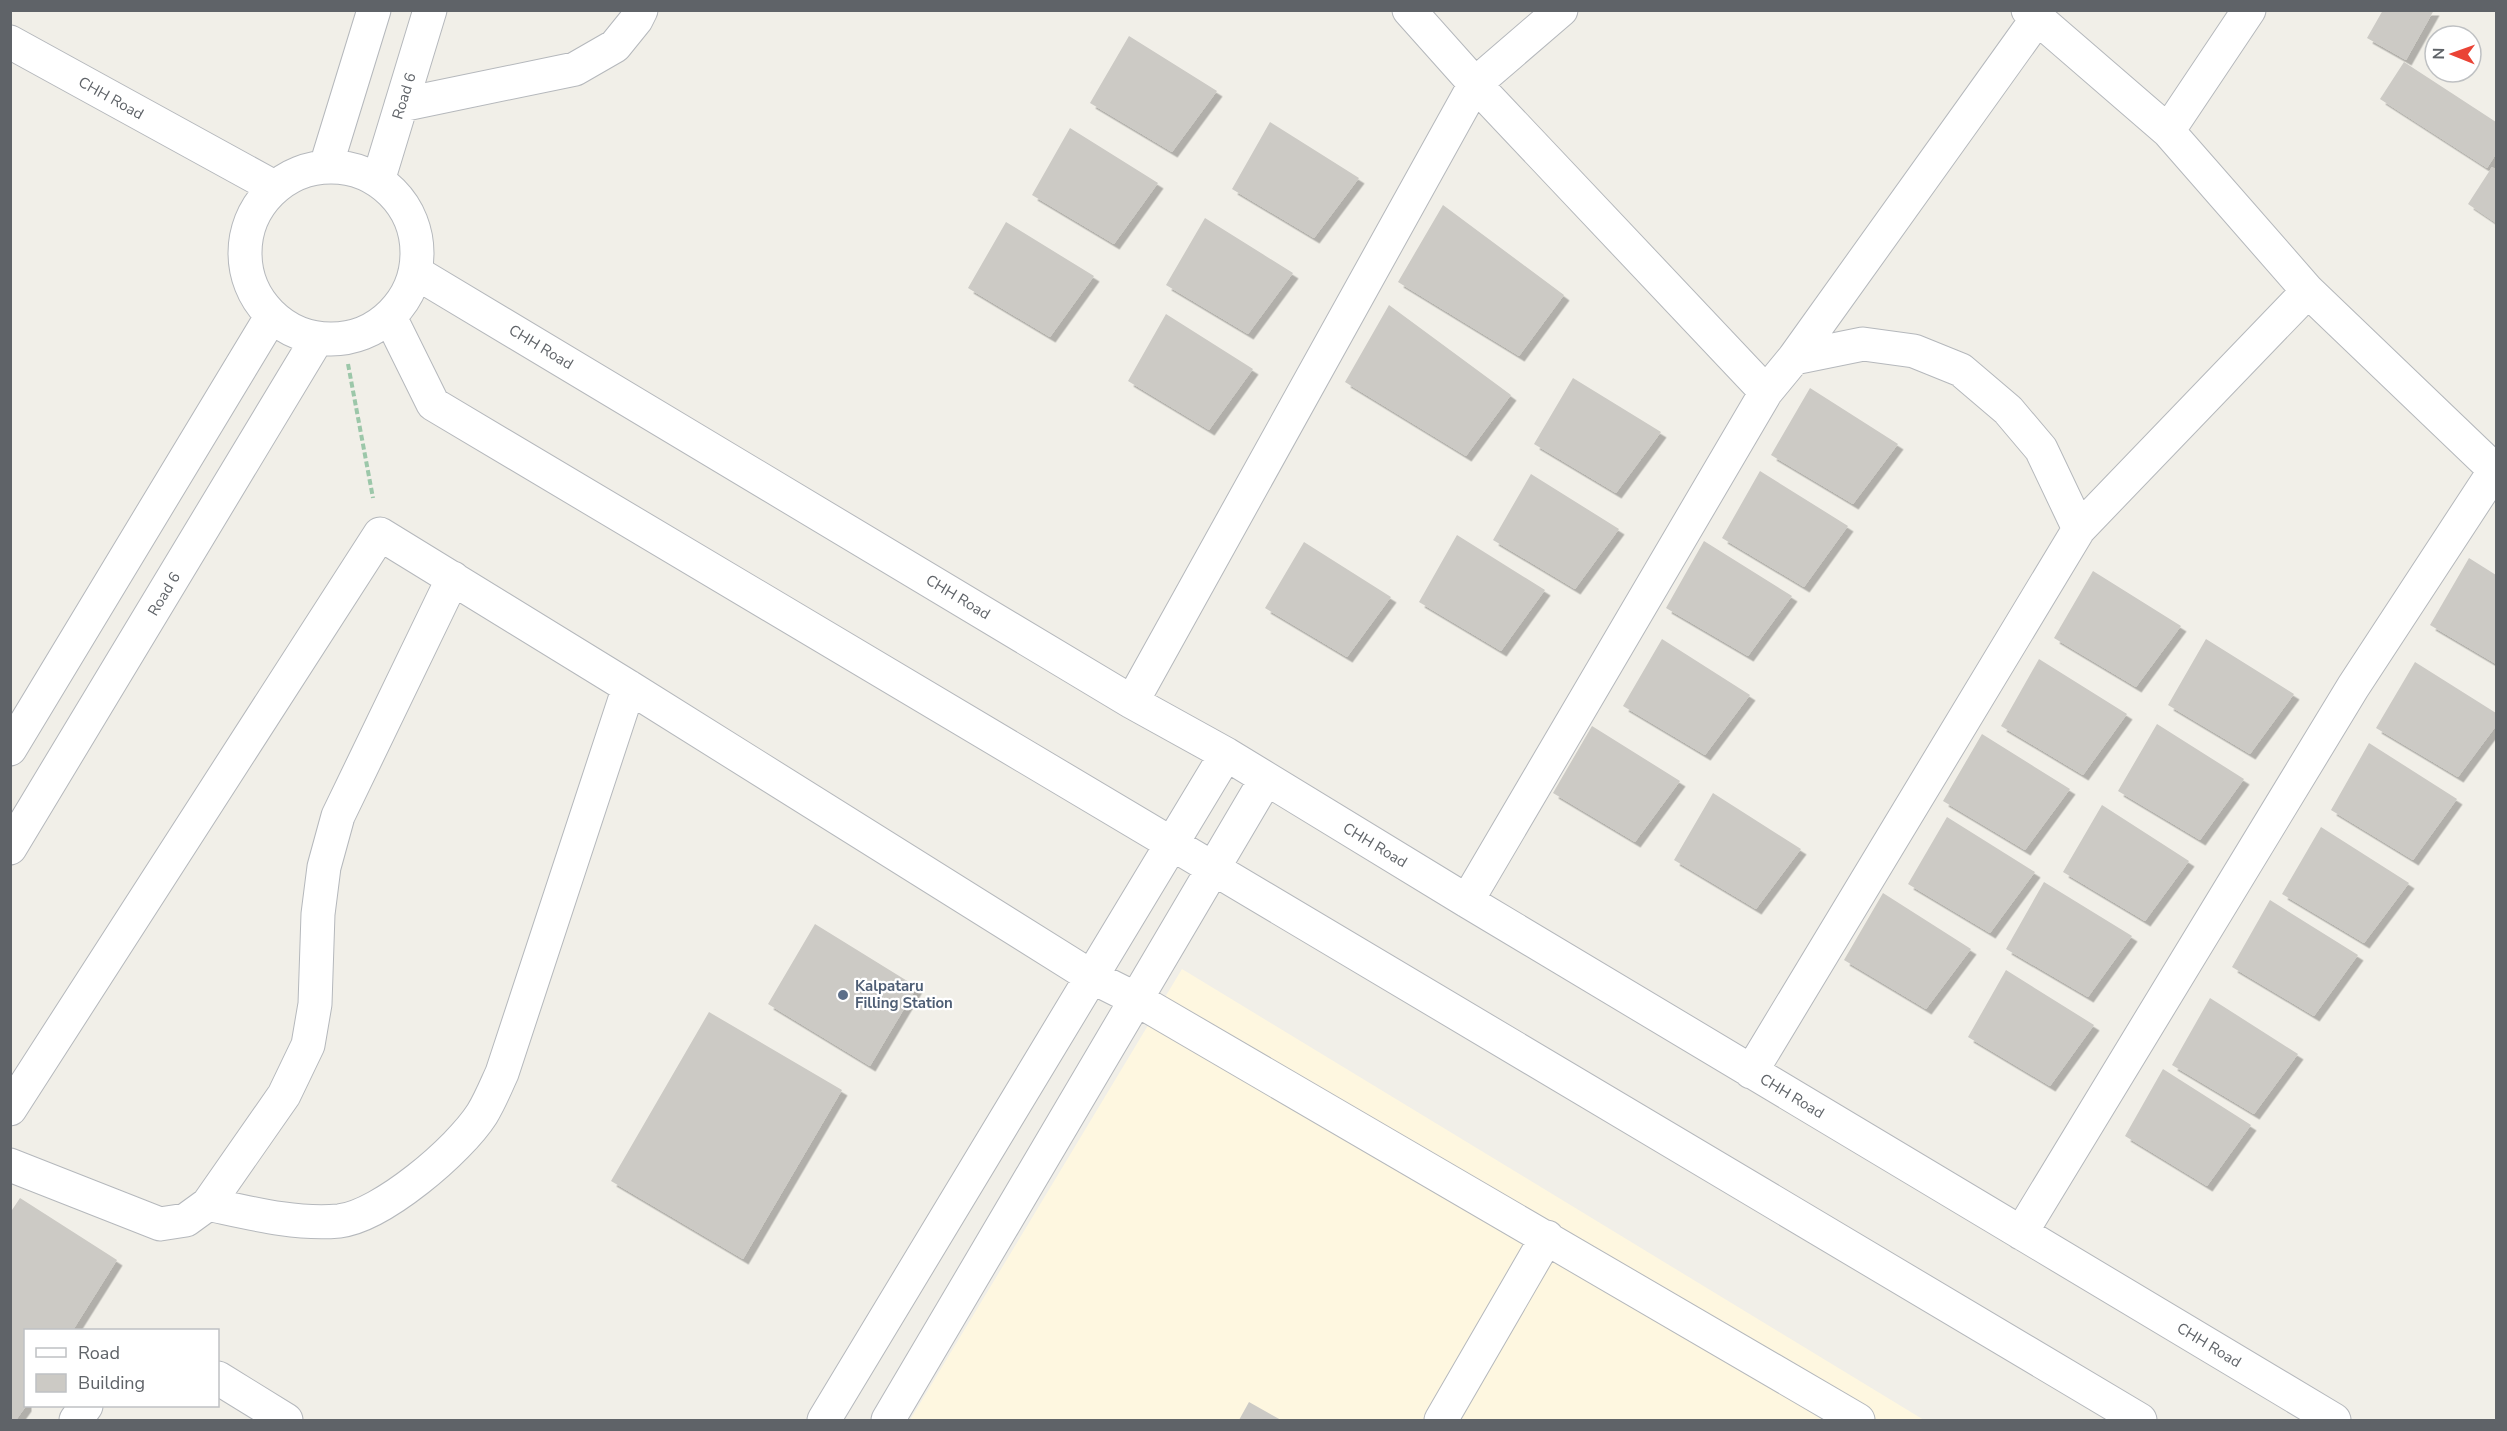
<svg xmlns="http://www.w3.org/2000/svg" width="2507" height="1431" font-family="'Nunito Sans',sans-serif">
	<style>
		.commercial { fill: #fef7e0 }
		.building { fill: #cccac5; filter: url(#shadow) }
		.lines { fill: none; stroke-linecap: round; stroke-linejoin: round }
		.minor-casing { stroke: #b5b8bc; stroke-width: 35 }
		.path { stroke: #9cc7a9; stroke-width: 4; stroke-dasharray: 6 3; stroke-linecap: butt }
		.minor { stroke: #fff; stroke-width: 33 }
		.service-dot { fill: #5c6f8a; stroke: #fff; stroke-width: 2 }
		.labels { text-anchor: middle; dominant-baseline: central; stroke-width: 4.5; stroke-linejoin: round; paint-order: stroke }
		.street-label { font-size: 15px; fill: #5f6368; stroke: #fff }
		.service-label { font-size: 15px; font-weight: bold; fill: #4e5e75; stroke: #fff; text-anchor: start }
	</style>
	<defs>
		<filter id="shadow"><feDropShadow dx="5.5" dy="5.5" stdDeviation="0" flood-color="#0004"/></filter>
	</defs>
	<rect width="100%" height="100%" fill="#f1efe8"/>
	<!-- commercial -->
	<path class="commercial" d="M 1182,969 L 1924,1420 L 910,1420 Z"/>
	<!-- building -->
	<path class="building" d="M 2383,10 L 2434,10 L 2406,60 L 2367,38 Z
		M 1129,36 L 1217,91 L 1172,152 L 1090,103 Z
		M 2404,62 L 2496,122 L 2496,154 L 2487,168 L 2380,99 Z
		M 1270,122 L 1359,178 L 1314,238 L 1232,189 Z
		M 1070,128 L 1158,183 L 1114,244 L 1032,195 Z
		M 2492,167 L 2496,170 L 2496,223 L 2468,204 Z
		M 1443,205 L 1564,295 L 1519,356 L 1398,282 Z
		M 1205,218 L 1293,273 L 1248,334 L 1166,285 Z
		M 1006,222 L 1094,276 L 1050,337 L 968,288 Z
		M 1389,305 L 1511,395 L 1466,456 L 1345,382 Z
		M 1166,314 L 1253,369 L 1209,430 L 1128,381 Z
		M 1573,378 L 1661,432 L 1616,493 L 1534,444 Z
		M 1810,388 L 1898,444 L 1853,504 L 1771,455 Z
		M 1760,471 L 1848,526 L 1804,587 L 1722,538 Z
		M 1531,474 L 1619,529 L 1575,589 L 1493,540 Z
		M 1457,535 L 1545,590 L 1501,651 L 1419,602 Z
		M 1704,541 L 1792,596 L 1748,656 L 1666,608 Z
		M 1304,542 L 1391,597 L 1347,657 L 1265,608 Z
		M 2469,558 L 2496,575 L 2496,664 L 2430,625 Z
		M 2093,571 L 2181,626 L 2136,687 L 2054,638 Z
		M 1662,639 L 1750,695 L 1705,755 L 1623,706 Z
		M 2206,639 L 2294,694 L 2250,754 L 2168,705 Z
		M 2039,659 L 2127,714 L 2083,775 L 2001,726 Z
		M 2415,662 L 2496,713 L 2496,726 L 2458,777 L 2376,728 Z
		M 2157,724 L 2244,779 L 2200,840 L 2118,791 Z
		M 1592,726 L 1680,781 L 1635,842 L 1553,793 Z
		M 1982,734 L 2070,789 L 2025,850 L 1943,801 Z
		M 2369,743 L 2457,799 L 2413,860 L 2331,810 Z
		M 1713,793 L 1801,849 L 1756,909 L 1674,860 Z
		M 2102,805 L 2189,861 L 2145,921 L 2063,872 Z
		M 1947,817 L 2035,872 L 1990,933 L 1908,884 Z
		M 2321,827 L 2409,883 L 2364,943 L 2282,894 Z
		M 2044,882 L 2132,936 L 2088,997 L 2006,949 Z
		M 1883,893 L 1971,949 L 1926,1009 L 1844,960 Z
		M 2270,900 L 2358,955 L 2314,1016 L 2232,967 Z
		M 815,924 L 917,987 L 870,1066 L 768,1004 Z
		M 2006,970 L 2094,1025 L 2050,1086 L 1968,1037 Z
		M 2210,998 L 2298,1054 L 2254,1114 L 2172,1065 Z
		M 709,1012 L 842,1090 L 743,1259 L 611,1181 Z
		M 2163,1069 L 2251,1125 L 2207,1186 L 2125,1136 Z
		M 20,1198 L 117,1260 L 73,1330 L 26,1330 L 26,1406 L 16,1420 L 10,1420 L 10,1213 Z
		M 1249,1402 L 1281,1420 L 1239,1420 Z"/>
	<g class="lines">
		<!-- minor casing -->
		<g class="minor-casing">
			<path id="minor" d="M 1561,10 L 1475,84 L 1766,392
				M 2028,10 L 2168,131 L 2308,291 L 2496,471
				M 10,42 L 274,187
				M 401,105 L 575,69 L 615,46 L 636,20 L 641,10
				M 2168,131 L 2249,10
				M 326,166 L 374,10
				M245 253a86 86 0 1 1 172 0a86 86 0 1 1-172 0Z
				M 378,181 L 430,10
				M 415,272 L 1132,702 L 1226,754 L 1467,901 L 2334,1420
				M 390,317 L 433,404 L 2140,1420
				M 1794,358 L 1863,344 L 1914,351 L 1961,370 L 2008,410 L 2041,449 L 2079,529
				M 1132,702 L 1475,84 L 1409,10
				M 10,749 L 271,317
				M 10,848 L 317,339
				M 1467,901 L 1766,392 L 1794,358 L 2036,20
				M 1751,1072 L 2079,529 L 2308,291
				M 10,1109 L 380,534 L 629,687 L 1092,977 L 1136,999 L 1858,1420
				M 10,1165 L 160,1224 L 186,1220 L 208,1204 L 284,1095 L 308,1045 L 315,1004 L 318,914 L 324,867 L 338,816 L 453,578
				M 208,1204 C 250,1213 295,1225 339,1221 C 382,1216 459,1150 482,1114 C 490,1101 496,1086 502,1073 L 629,687
				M 2021,1233 L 2353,687 L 2495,470
				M 218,1378 L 286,1420
				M 76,1420 L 86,1406
				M 824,1420 L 1226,754
				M 888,1420 L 1266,779
				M 1441,1420 L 1547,1237"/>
		</g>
		<!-- path -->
		<path class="path" d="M 348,364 L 373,498"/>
		<!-- minor -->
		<use href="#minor" class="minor"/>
	</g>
	<!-- markers -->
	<circle class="service-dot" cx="843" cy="995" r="6"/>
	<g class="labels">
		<!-- street labels -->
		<g class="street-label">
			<text transform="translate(404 96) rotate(-73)">Road 6</text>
			<text transform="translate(111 98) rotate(29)">CHH Road</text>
			<text transform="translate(541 347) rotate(31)">CHH Road</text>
			<text transform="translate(164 594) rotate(-59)">Road 6</text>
			<text transform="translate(958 597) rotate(31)">CHH Road</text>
			<text transform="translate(1375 845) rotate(31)">CHH Road</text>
			<text transform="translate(1792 1096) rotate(31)">CHH Road</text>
			<text transform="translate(2209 1345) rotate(31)">CHH Road</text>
		</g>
		<!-- service labels -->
		<g class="service-label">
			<text x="855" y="986">Kalpataru<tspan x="855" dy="17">Filling Station</tspan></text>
		</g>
	</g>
	<!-- border -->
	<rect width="2507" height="1431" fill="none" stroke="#5f6368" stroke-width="24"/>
	<!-- legend -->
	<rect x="24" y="1329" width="195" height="78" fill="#ffffff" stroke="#bfc1c3" stroke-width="1.5"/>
	<rect x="36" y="1348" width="30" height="9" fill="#ffffff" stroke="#bfc1c3" stroke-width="1.5"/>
	<text x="78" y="1359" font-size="18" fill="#5f6368">Road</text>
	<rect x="36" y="1374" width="30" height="18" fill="#cccac5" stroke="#bfc1c3" stroke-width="1.5"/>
	<text x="78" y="1389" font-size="18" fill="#5f6368">Building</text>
	<!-- north arrow -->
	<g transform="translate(2453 54) rotate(271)"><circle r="28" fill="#ffffff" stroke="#bfc1c3" stroke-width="1.5"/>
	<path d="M0-4.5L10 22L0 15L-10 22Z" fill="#ea4335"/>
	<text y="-9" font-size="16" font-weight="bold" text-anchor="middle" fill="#5f6368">N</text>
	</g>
</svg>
